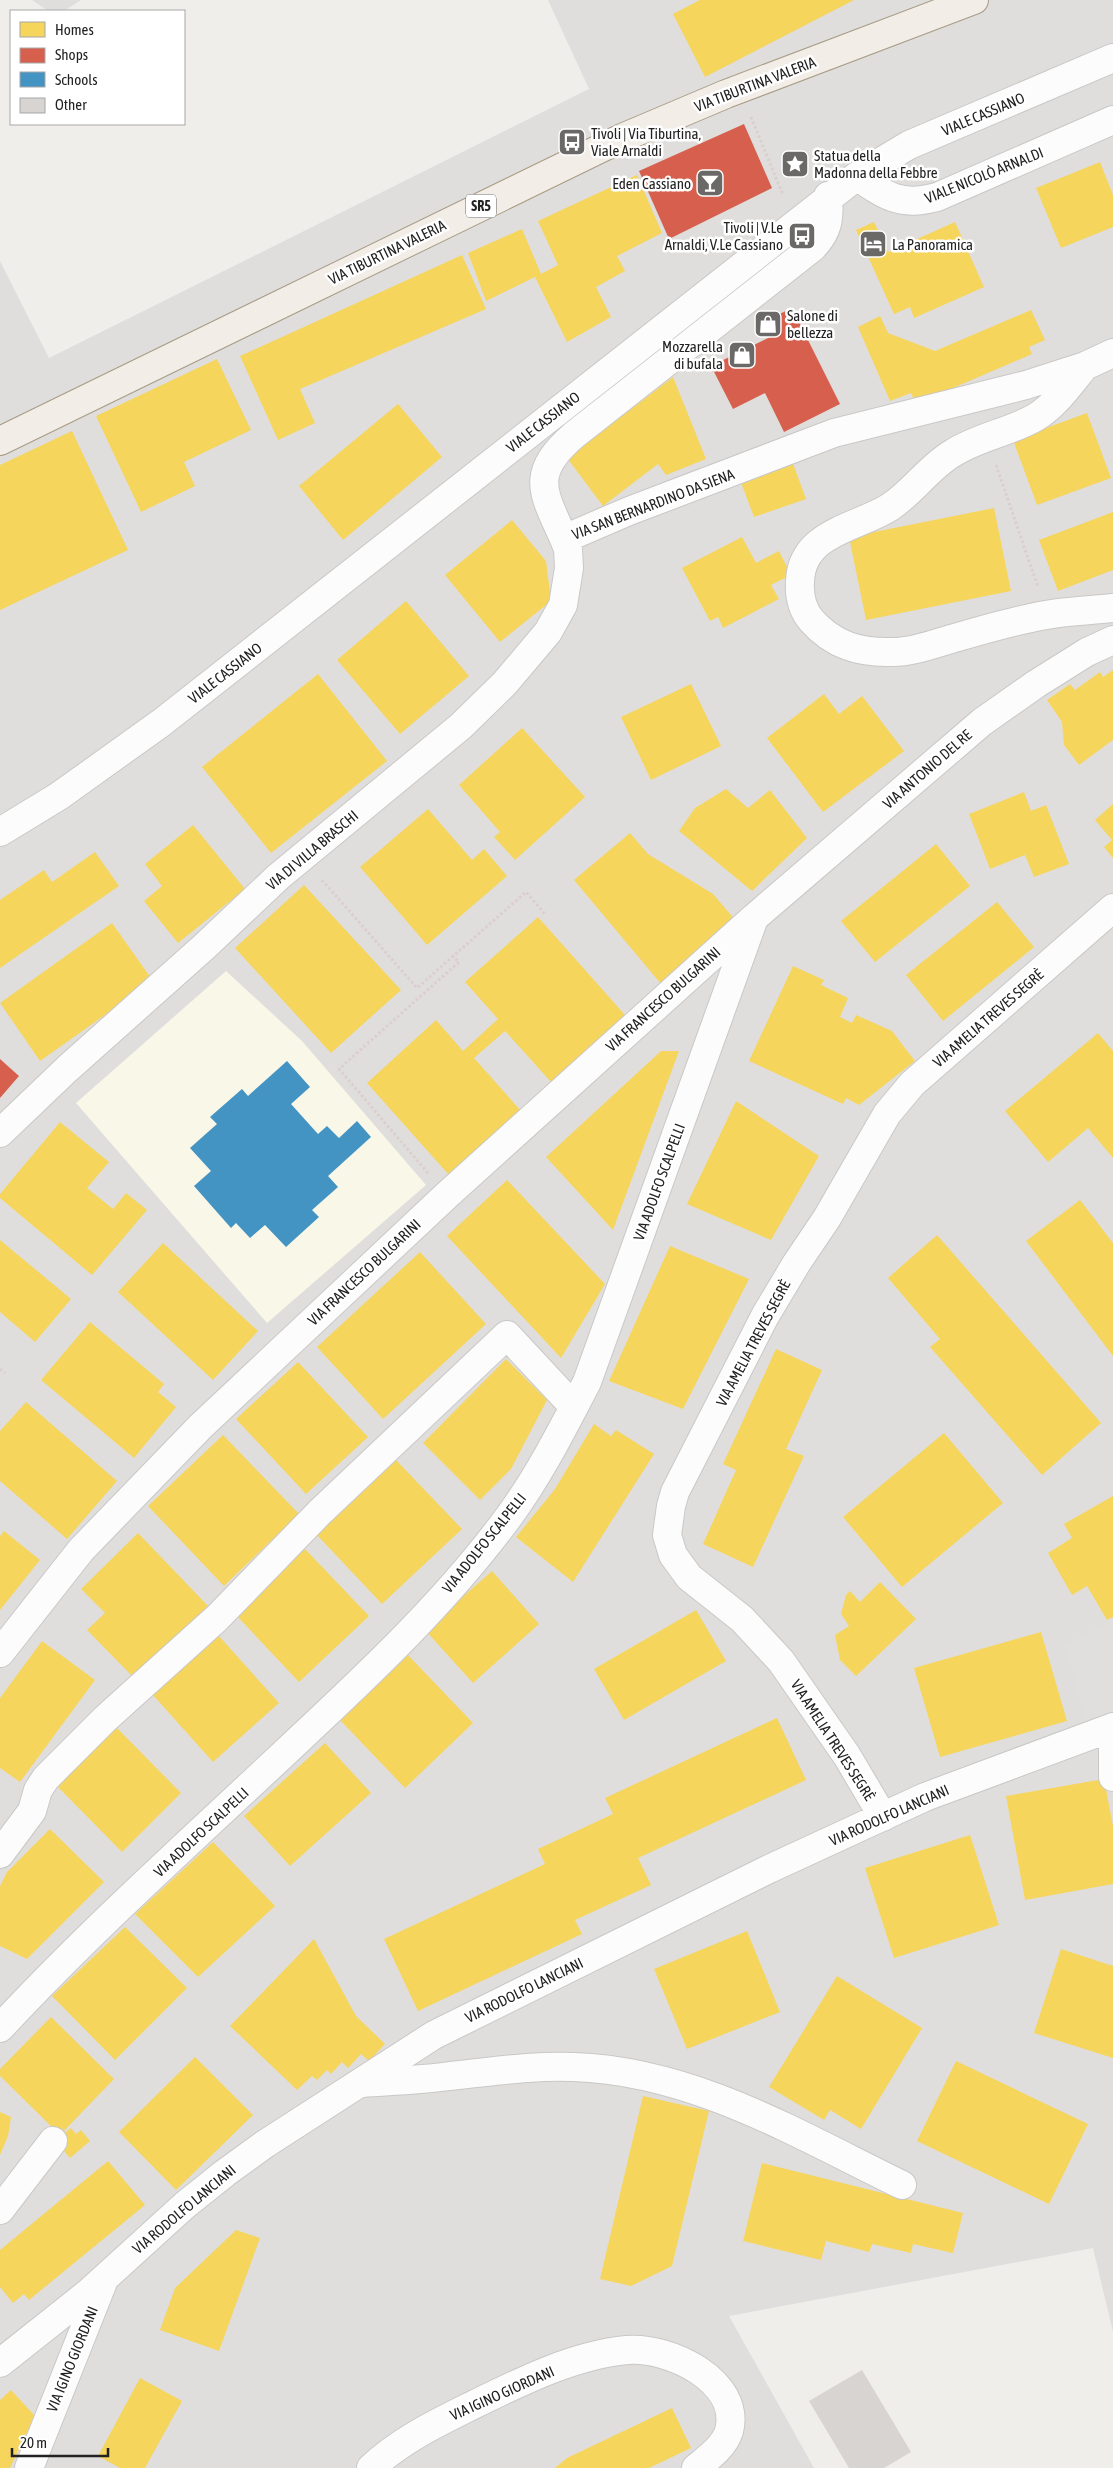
<svg xmlns="http://www.w3.org/2000/svg" width="1113" height="2468" font-family="'Asap Condensed',sans-serif">
	<style>
		.residential { fill: #dfdedc }
		.education { fill: #f8f7e8 }
		.parking { fill: #e0dfde }
		.homes { fill: #f6d55c }
		.shops { fill: #d6604d }
		.schools { fill: #4393c3 }
		.building { fill: #d7d4d2 }
		.lines { fill: none; stroke-linecap: round; stroke-linejoin: round }
		.minor-casing { stroke: #c9c8c7; stroke-width: 30 }
		.major-casing { stroke: #a79c86; stroke-width: 30 }
		.path { stroke: #dccecd; stroke-width: 3; stroke-dasharray: 2.5 2.5; stroke-linecap: butt }
		.minor { stroke: #fdfcfc; stroke-width: 28 }
		.major { stroke: #f3ede7; stroke-width: 28 }
		.labels { text-anchor: middle; dominant-baseline: central; stroke-width: 5; stroke-linejoin: round; paint-order: stroke }
		.shield { fill: #fff; stroke: #646464; stroke-width: 1 }
		.shield-label { font-size: 14px; font-weight: bold; fill: #222 }
		.street-label { font-size: 15px; fill: #222; stroke: #fff }
		.poi-label { font-size: 15px; fill: #222; stroke: #fff; text-anchor: start }
	</style>
	<rect width="100%" height="100%" fill="#f0eeeb"/>
	<!-- residential -->
	<path class="residential" d="M 32,0 L 81,0 L 64,11 L 48,11 Z
		M 548,0 L 1113,0 L 1113,2332 L 1093,2248 L 729,2316 L 814,2468 L 0,2468 L 0,261 L 49,358 L 589,89 Z"/>
	<!-- education -->
	<path class="education" d="M 226,971 L 302,1041 L 426,1185 L 267,1323 L 76,1103 Z"/>
	<!-- parking -->
	<path class="parking" d="M 1113,1619 L 1113,1725 L 1088,1730 L 1065,1645 Z"/>
	<!-- homes -->
	<path class="homes" d="M 700,0 L 854,0 L 705,77 L 673,14 Z
		M 1100,162 L 1113,195 L 1113,227 L 1061,248 L 1036,188 Z
		M 637,175 L 662,233 L 617,256 L 625,271 L 596,287 L 611,317 L 567,342 L 535,277 L 486,301 L 468,253 L 522,229 L 541,274 L 558,265 L 538,221 Z
		M 874,222 L 888,252 L 955,222 L 984,287 L 914,318 L 910,307 L 894,314 L 856,230 Z
		M 462,255 L 486,309 L 300,389 L 315,423 L 278,440 L 240,356 Z
		M 1031,310 L 1045,340 L 1029,347 L 1032,354 L 916,404 L 911,393 L 890,401 L 858,327 L 880,316 L 888,333 L 935,351 Z
		M 217,359 L 251,430 L 184,462 L 195,486 L 141,512 L 96,416 Z
		M 673,377 L 706,459 L 666,475 L 658,464 L 603,506 L 567,458 Z
		M 398,404 L 442,457 L 343,540 L 299,486 Z
		M 1087,413 L 1111,478 L 1037,505 L 1013,440 Z
		M 72,431 L 128,550 L 0,610 L 0,465 Z
		M 792,461 L 806,499 L 754,517 L 740,480 Z
		M 994,508 L 1011,591 L 866,620 L 849,537 Z
		M 1113,512 L 1113,570 L 1058,591 L 1039,540 Z
		M 512,520 L 546,561 L 551,601 L 500,642 L 445,575 Z
		M 742,537 L 756,563 L 779,551 L 791,575 L 771,585 L 779,599 L 723,628 L 718,617 L 710,621 L 682,568 Z
		M 406,601 L 469,676 L 400,734 L 337,660 Z
		M 1113,670 L 1113,740 L 1079,765 L 1064,745 L 1062,722 L 1047,700 L 1070,684 L 1075,690 L 1100,672 L 1103,677 Z
		M 318,674 L 387,761 L 271,853 L 202,767 Z
		M 691,684 L 721,746 L 651,780 L 621,717 Z
		M 824,694 L 839,714 L 862,696 L 904,751 L 823,812 L 767,738 Z
		M 522,728 L 585,797 L 515,860 L 494,837 L 500,832 L 459,785 Z
		M 726,789 L 748,808 L 770,790 L 807,838 L 752,891 L 679,831 L 695,808 Z
		M 1024,792 L 1031,811 L 1046,805 L 1069,864 L 1034,877 L 1025,855 L 990,869 L 969,814 Z
		M 1113,804 L 1113,858 L 1104,847 L 1112,840 L 1095,820 Z
		M 428,809 L 472,860 L 484,849 L 507,876 L 427,945 L 360,867 Z
		M 193,825 L 245,889 L 178,943 L 144,901 L 162,886 L 145,864 Z
		M 630,833 L 648,854 L 713,894 L 736,921 L 661,984 L 574,880 Z
		M 936,844 L 970,886 L 875,962 L 841,921 Z
		M 95,852 L 119,886 L 0,968 L 0,900 L 44,870 L 52,882 Z
		M 304,885 L 401,990 L 331,1053 L 235,948 Z
		M 997,902 L 1034,947 L 943,1021 L 906,975 Z
		M 538,917 L 625,1015 L 551,1082 L 505,1031 L 474,1058 L 521,1111 L 449,1175 L 367,1083 L 436,1020 L 463,1051 L 498,1019 L 465,982 Z
		M 112,923 L 153,981 L 40,1061 L 0,1003 Z
		M 793,966 L 824,980 L 821,985 L 848,998 L 840,1017 L 852,1023 L 856,1015 L 892,1031 L 915,1061 L 859,1105 L 846,1098 L 843,1104 L 749,1061 Z
		M 1098,1033 L 1113,1051 L 1113,1158 L 1088,1128 L 1048,1162 L 1005,1111 Z
		M 661,1051 L 679,1051 L 613,1230 L 546,1157 Z
		M 736,1101 L 819,1156 L 771,1240 L 687,1204 Z
		M 60,1122 L 109,1162 L 87,1188 L 113,1209 L 126,1193 L 147,1210 L 92,1275 L 0,1198 L 0,1194 Z
		M 507,1180 L 605,1284 L 561,1358 L 447,1236 Z
		M 1080,1200 L 1113,1243 L 1113,1356 L 1026,1241 Z
		M 937,1235 L 1101,1423 L 1042,1475 L 930,1347 L 940,1339 L 888,1278 Z
		M 0,1240 L 71,1299 L 35,1342 L 0,1312 Z
		M 163,1243 L 258,1331 L 213,1380 L 118,1292 Z
		M 670,1246 L 749,1279 L 683,1409 L 609,1381 Z
		M 420,1252 L 486,1324 L 383,1419 L 317,1347 Z
		M 90,1322 L 164,1384 L 158,1392 L 176,1407 L 134,1458 L 41,1380 Z
		M 776,1349 L 822,1370 L 786,1449 L 804,1456 L 753,1567 L 703,1544 L 736,1470 L 723,1464 Z
		M 506,1359 L 547,1400 L 511,1469 L 480,1500 L 423,1443 Z
		M 298,1362 L 368,1437 L 306,1494 L 236,1419 Z
		M 26,1402 L 117,1481 L 67,1539 L 0,1481 L 0,1431 Z
		M 594,1424 L 611,1436 L 616,1430 L 654,1454 L 573,1582 L 516,1537 L 555,1489 Z
		M 944,1433 L 1003,1503 L 902,1587 L 843,1517 Z
		M 223,1435 L 299,1514 L 224,1586 L 148,1506 Z
		M 395,1459 L 462,1529 L 382,1604 L 316,1534 Z
		M 1113,1496 L 1113,1617 L 1107,1620 L 1087,1586 L 1072,1595 L 1048,1553 L 1072,1538 L 1064,1524 Z
		M 4,1531 L 40,1560 L 0,1610 L 0,1536 Z
		M 138,1533 L 208,1606 L 134,1678 L 87,1630 L 105,1613 L 81,1589 Z
		M 305,1549 L 369,1616 L 299,1682 L 235,1614 Z
		M 492,1571 L 539,1624 L 473,1683 L 425,1630 Z
		M 880,1582 L 916,1619 L 856,1676 L 840,1660 L 835,1635 L 849,1626 L 841,1614 L 846,1595 L 850,1591 L 860,1602 Z
		M 696,1610 L 726,1661 L 624,1720 L 594,1669 Z
		M 1041,1632 L 1067,1721 L 940,1757 L 914,1668 Z
		M 218,1635 L 279,1703 L 213,1762 L 152,1694 Z
		M 42,1641 L 95,1680 L 20,1782 L 0,1768 L 0,1698 Z
		M 408,1655 L 473,1723 L 405,1788 L 340,1720 Z
		M 777,1718 L 806,1780 L 638,1858 L 651,1885 L 575,1920 L 582,1934 L 418,2011 L 384,1939 L 545,1864 L 538,1849 L 613,1814 L 605,1798 Z
		M 114,1725 L 181,1793 L 122,1852 L 55,1784 Z
		M 325,1743 L 371,1793 L 290,1866 L 244,1816 Z
		M 1104,1779 L 1113,1826 L 1113,1884 L 1025,1900 L 1006,1796 Z
		M 50,1829 L 104,1882 L 27,1959 L 0,1946 L 0,1886 L 7,1872 Z
		M 970,1835 L 999,1925 L 894,1958 L 865,1868 Z
		M 213,1842 L 275,1906 L 198,1977 L 135,1914 Z
		M 125,1927 L 187,1988 L 115,2060 L 52,1996 Z
		M 747,1931 L 780,2012 L 687,2049 L 654,1969 Z
		M 314,1939 L 356,2016 L 385,2044 L 369,2061 L 361,2054 L 348,2068 L 342,2062 L 331,2074 L 327,2070 L 317,2080 L 312,2076 L 297,2090 L 230,2026 Z
		M 1061,1949 L 1113,1966 L 1113,2058 L 1034,2033 Z
		M 837,1976 L 922,2028 L 861,2129 L 830,2110 L 824,2120 L 769,2087 Z
		M 51,2017 L 114,2079 L 60,2135 L 0,2076 L 0,2069 Z
		M 195,2057 L 253,2115 L 176,2190 L 119,2132 Z
		M 956,2061 L 1088,2124 L 1049,2204 L 917,2141 Z
		M 643,2096 L 709,2111 L 672,2266 L 631,2286 L 600,2279 Z
		M 0,2112 L 11,2117 L 8,2136 L 0,2155 Z
		M 71,2128 L 76,2134 L 81,2130 L 90,2141 L 70,2158 L 53,2138 L 61,2136 Z
		M 108,2161 L 145,2205 L 29,2300 L 24,2294 L 13,2303 L 0,2287 L 0,2250 Z
		M 762,2163 L 963,2213 L 953,2253 L 913,2244 L 911,2253 L 872,2244 L 869,2252 L 826,2241 L 821,2260 L 743,2241 Z
		M 236,2230 L 260,2238 L 219,2351 L 160,2330 L 175,2288 Z
		M 140,2378 L 182,2401 L 145,2468 L 120,2468 L 98,2456 Z
		M 11,2390 L 35,2416 L 10,2468 L 0,2468 L 0,2400 Z
		M 672,2408 L 691,2448 L 649,2468 L 555,2468 L 567,2458 Z"/>
	<!-- shops -->
	<path class="shops" d="M 744,124 L 772,188 L 669,239 L 639,171 Z
		M 792,308 L 840,404 L 784,432 L 765,393 L 733,409 L 711,366 L 770,337 L 763,322 Z
		M 0,1059 L 19,1076 L 0,1098 Z"/>
	<!-- schools -->
	<path class="schools" d="M 287,1061 L 310,1087 L 291,1104 L 318,1134 L 327,1126 L 339,1138 L 357,1121 L 371,1137 L 328,1176 L 338,1187 L 312,1210 L 319,1217 L 286,1247 L 265,1225 L 250,1238 L 236,1223 L 231,1228 L 194,1186 L 211,1171 L 190,1148 L 217,1124 L 210,1117 L 242,1089 L 248,1096 Z"/>
	<!-- building -->
	<path class="building" d="M 862,2370 L 911,2452 L 884,2468 L 849,2468 L 809,2401 Z"/>
	<g class="lines">
		<!-- minor casing -->
		<g class="minor-casing">
			<path id="minor" d="M 857,176 C 885,196 901,207 937,197 L 1113,120
				M 828,196 C 830,219 828,232 812,248 L 574,435 C 529,474 543,492 564,539 L 629,511 L 834,433 L 1026,385 L 1085,366 C 1070,384 1056,405 1036,417 C 1011,432 980,436 953,453 C 929,467 914,491 890,507 C 857,528 802,532 800,581 C 799,595 802,609 811,620 C 833,645 859,653 892,652 C 914,652 936,643 958,637 C 982,630 1006,623 1031,618 C 1057,611 1086,611 1113,608
				M 1085,366 L 1113,353
				M 0,832 L 59,796 L 161,723 L 857,176 L 909,145 L 1113,58
				M 0,1133 L 67,1069 L 205,946 L 278,877 L 461,726 L 505,683 L 548,632 L 563,605 L 569,568 L 568,549 L 564,539
				M 0,1653 L 81,1550 L 200,1427 L 447,1195 L 755,917 L 982,722 L 1036,684 L 1087,652 L 1113,640
				M 1113,1727 L 1113,1777
				M 883,1817 L 847,1756 L 781,1661 L 742,1619 L 689,1577 L 673,1555 L 667,1535 L 671,1506 L 675,1492 L 765,1316 L 796,1264 L 827,1218 L 887,1114 L 912,1084 L 1113,908
				M 0,1854 L 32,1811 L 38,1790 L 46,1778 L 105,1719 L 217,1618 L 320,1512 L 507,1335 L 574,1407
				M 0,2028 C 92,1929 193,1839 292,1746 C 369,1674 447,1601 510,1515 C 540,1474 563,1428 587,1382 L 753,921
				M 363,2083 C 392,2081 421,2080 450,2076 C 491,2072 532,2065 574,2067 C 693,2071 797,2134 902,2185
				M 0,2210 L 53,2141
				M 0,2363 L 87,2294 L 185,2205 L 225,2173 L 265,2144 L 434,2035 L 769,1869 L 925,1797 L 1113,1727
				M 29,2468 L 103,2282
				M 371,2468 C 402,2439 439,2422 477,2403 C 524,2380 575,2355 627,2350 C 668,2346 742,2381 729,2431 C 724,2447 708,2458 696,2468"/>
		</g>
		<!-- major casing -->
		<g class="major-casing">
			<path id="major" d="M 0,441 L 622,138 L 726,94 L 974,0"/>
		</g>
		<!-- path -->
		<path class="path" d="M 751,117 L 783,195
			M 996,465 L 1038,587
			M 322,880 L 417,988 L 526,892 L 545,914
			M 428,1173 L 339,1069 L 459,962 L 452,956
			M 0,1369 L 5,1373"/>
		<!-- minor -->
		<use href="#minor" class="minor"/>
		<!-- major -->
		<use href="#major" class="major"/>
	</g>
	<!-- icons -->
	<defs>
		<g id="bus-square" transform="scale(1.4375)"><rect x="-9" y="-9" width="18" height="18" rx="4" fill="#6a6968" stroke="#fff"/><path d="M-5-6H5V4H4V6H2V4H-2V6H-4V4H-5ZM-3.5-4V0h7V-4ZM-3.5 1.2v1.5H-2V1.2ZM2 1.2v1.5H3.5V1.2Z" fill="#fff"/></g>
		<g id="sight-square" transform="scale(1.4375)"><rect x="-9" y="-9" width="18" height="18" rx="4" fill="#6a6968" stroke="#fff"/><path d="M0-6L1.8-2.2L6-1.7L2.9 1.2L3.7 5.4L0 3.3L-3.7 5.4L-2.9 1.2L-6-1.7L-1.8-2.2Z" fill="#fff"/></g>
		<g id="bar-square" transform="scale(1.4375)"><rect x="-9" y="-9" width="18" height="18" rx="4" fill="#6a6968" stroke="#fff"/><path d="M-6-5H6L.8 .8V4.5H3.5V6h-7V4.5H-.8V.8Z" fill="#fff"/></g>
		<g id="hotel-square" transform="scale(1.4375)"><rect x="-9" y="-9" width="18" height="18" rx="4" fill="#6a6968" stroke="#fff"/><path d="M-6-4.5h1.5V1H6V5H4.5V3h-9V5H-6ZM-4 0a1.8 1.8 0 1 1 3.6 0ZM.5 0V-2.5h3Q6-2.5 6 0Z" fill="#fff"/></g>
		<g id="shop-square" transform="scale(1.4375)"><rect x="-9" y="-9" width="18" height="18" rx="4" fill="#6a6968" stroke="#fff"/><path d="M-5-2.5h2.3a2.7 3.5 0 0 1 5.4 0H5L5.5 6h-11ZM-1.5-2.5h3a1.5 2.3 0 0 0-3 0Z" fill="#fff"/></g>
	</defs>
	<g fill-rule="evenodd">
		<use href="#bus-square" x="572" y="142"/>
		<use href="#sight-square" x="795" y="164"/>
		<use href="#bar-square" x="710" y="183"/>
		<use href="#bus-square" x="802" y="236"/>
		<use href="#hotel-square" x="873" y="244"/>
		<use href="#shop-square" x="768" y="324"/>
		<use href="#shop-square" x="742" y="355"/>
	</g>
	<g class="labels">
		<!-- shield labels -->
		<rect class="shield" x="466" y="194.5" width="30" height="23" rx="4"/>
		<g class="shield-label">
			<text x="481" y="206">SR5</text>
		</g>
		<!-- street labels -->
		<g class="street-label">
			<text transform="translate(755 84) rotate(-21)">VIA TIBURTINA VALERIA</text>
			<text transform="translate(983 114) rotate(-23)">VIALE CASSIANO</text>
			<text transform="translate(984 175) rotate(-22)">VIALE NICOLÒ ARNALDI</text>
			<text transform="translate(387 252) rotate(-26)">VIA TIBURTINA VALERIA</text>
			<text transform="translate(543 422) rotate(-38)">VIALE CASSIANO</text>
			<text transform="translate(653 504) rotate(-21)">VIA SAN BERNARDINO DA SIENA</text>
			<text transform="translate(225 673) rotate(-38)">VIALE CASSIANO</text>
			<text transform="translate(927 769) rotate(-41)">VIA ANTONIO DEL RE</text>
			<text transform="translate(312 850) rotate(-40)">VIA DI VILLA BRASCHI</text>
			<text transform="translate(663 999) rotate(-42)">VIA FRANCESCO BULGARINI</text>
			<text transform="translate(988 1018) rotate(-41)">VIA AMELIA TREVES SEGRÈ</text>
			<text transform="translate(659 1182) rotate(-70)">VIA ADOLFO SCALPELLI</text>
			<text transform="translate(364 1272) rotate(-43)">VIA FRANCESCO BULGARINI</text>
			<text transform="translate(753 1343) rotate(-62)">VIA AMELIA TREVES SEGRÈ</text>
			<text transform="translate(484 1543) rotate(-51)">VIA ADOLFO SCALPELLI</text>
			<text transform="translate(833 1740) rotate(57)">VIA AMELIA TREVES SEGRÈ</text>
			<text transform="translate(889 1815) rotate(-24)">VIA RODOLFO LANCIANI</text>
			<text transform="translate(201 1832) rotate(-43)">VIA ADOLFO SCALPELLI</text>
			<text transform="translate(524 1990) rotate(-26)">VIA RODOLFO LANCIANI</text>
			<text transform="translate(184 2209) rotate(-40)">VIA RODOLFO LANCIANI</text>
			<text transform="translate(72 2359) rotate(-68)">VIA IGINO GIORDANI</text>
			<text transform="translate(502 2393) rotate(-24)">VIA IGINO GIORDANI</text>
		</g>
		<!-- poi labels -->
		<g class="poi-label">
			<text x="591" y="133">Tivoli | Via Tiburtina,<tspan x="591" dy="17">Viale Arnaldi</tspan></text>
			<text x="814" y="155">Statua della<tspan x="814" dy="17">Madonna della Febbre</tspan></text>
			<text x="691" y="183" text-anchor="end">Eden Cassiano</text>
			<text x="783" y="227" text-anchor="end">Tivoli | V.Le<tspan x="783" dy="17">Arnaldi, V.Le Cassiano</tspan></text>
			<text x="892" y="244">La Panoramica</text>
			<text x="787" y="315">Salone di<tspan x="787" dy="17">bellezza</tspan></text>
			<text x="723" y="346" text-anchor="end">Mozzarella<tspan x="723" dy="17">di bufala</tspan></text>
		</g>
	</g>
	<!-- legend -->
	<rect x="10" y="10" width="175" height="115" fill="#ffffff" stroke="#a7a7a7"/>
	<rect x="20" y="22" width="25" height="15" fill="#f6d55c" stroke="#a7a7a7"/>
	<text x="55" y="35" font-size="15" fill="#222222">Homes</text>
	<rect x="20" y="48" width="25" height="15" fill="#d6604d" stroke="#a7a7a7"/>
	<text x="55" y="60" font-size="15" fill="#222222">Shops</text>
	<rect x="20" y="72" width="25" height="15" fill="#4393c3" stroke="#a7a7a7"/>
	<text x="55" y="85" font-size="15" fill="#222222">Schools</text>
	<rect x="20" y="98" width="25" height="15" fill="#d7d4d2" stroke="#a7a7a7"/>
	<text x="55" y="110" font-size="15" fill="#222222">Other</text>
	<!-- scale -->
	<path d="M12 2448v8h96v-8" fill="none" stroke="#222222" stroke-width="2.5"/>
	<text x="20" y="2448" font-size="15" fill="#222222" stroke="#ffffff" stroke-width="4" paint-order="stroke">20 m</text>
</svg>
